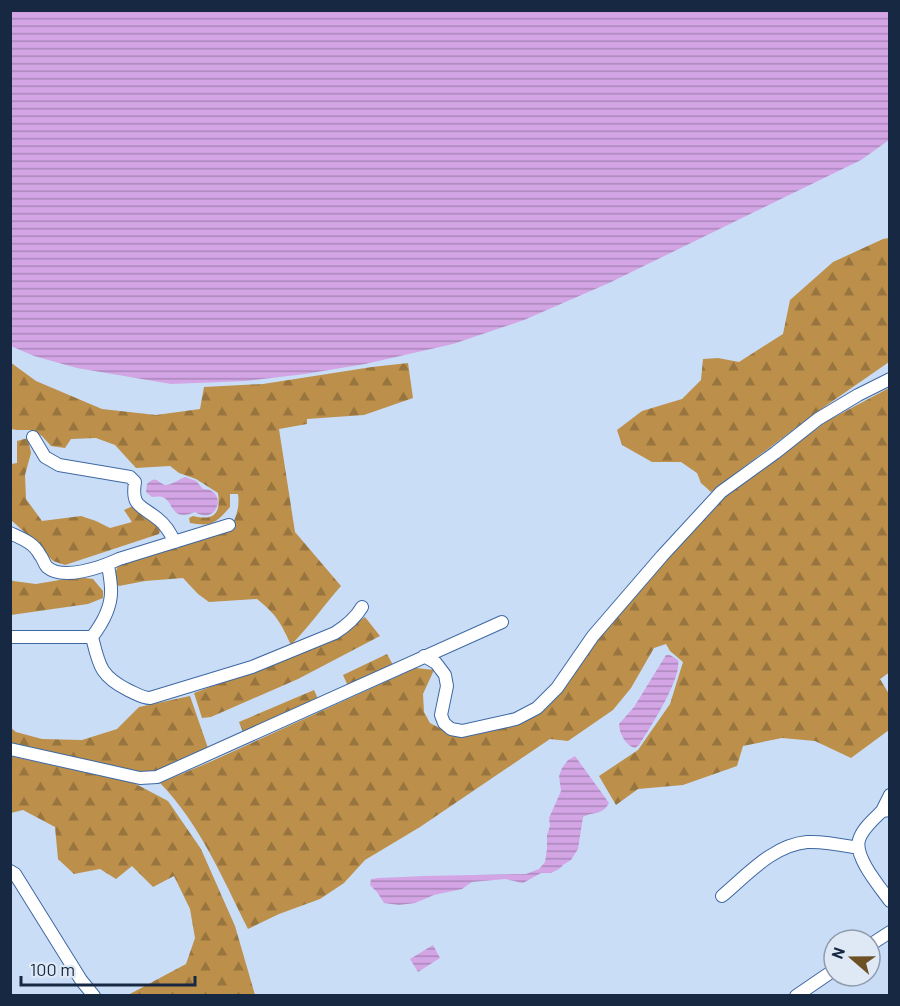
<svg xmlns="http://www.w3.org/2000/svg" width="900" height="1006" font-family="Barlow,sans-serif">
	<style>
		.forest { fill: url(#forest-firs) }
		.water { fill: url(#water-rules) }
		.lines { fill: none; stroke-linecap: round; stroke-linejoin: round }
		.street-casing { stroke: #3e68a2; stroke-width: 14 }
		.street { stroke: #fff; stroke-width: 12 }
	</style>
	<defs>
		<pattern id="forest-firs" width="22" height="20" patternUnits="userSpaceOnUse" patternTransform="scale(1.5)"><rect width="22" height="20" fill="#bc8f4a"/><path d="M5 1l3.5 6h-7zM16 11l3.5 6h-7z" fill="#98753f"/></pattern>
		<pattern id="water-rules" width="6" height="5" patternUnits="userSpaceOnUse" patternTransform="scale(1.5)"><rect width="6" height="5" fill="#d3a5e5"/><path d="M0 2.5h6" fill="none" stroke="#aa86bb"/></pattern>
	</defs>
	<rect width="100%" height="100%" fill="#caddf7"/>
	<!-- forest -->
	<path class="forest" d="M 889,238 L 889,362 L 814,414 L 711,492 L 701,483 L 697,473 L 681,462 L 652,462 L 622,445 L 617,430 L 642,411 L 682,399 L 701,380 L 703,359 L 718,358 L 739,362 L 783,334 L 790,300 L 833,262 L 883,239 Z
		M 10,362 L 36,381 L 102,409 L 156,415 L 200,409 L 204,387 L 263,384 L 372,367 L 408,363 L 413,398 L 364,415 L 307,419 L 307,424 L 279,429 L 295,532 L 341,586 C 324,605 309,627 291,645 C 281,623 276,614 257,599 L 209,602 L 198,594 L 183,578 L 145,581 L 119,586 L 113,581 L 118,565 L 229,530 C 236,519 240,507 238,494 L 230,494 L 230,507 C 216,523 212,527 190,523 L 189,518 L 193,516 C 214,521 221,514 218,493 L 196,479 L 179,473 L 170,466 L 136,468 L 115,445 L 96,438 L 71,439 L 65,448 L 51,446 L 42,436 L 30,430 L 17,430 L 11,429 Z
		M 889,388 L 890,672 L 880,679 L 889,694 L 889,730 L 851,758 L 815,741 L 782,738 L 743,746 L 737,766 L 683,785 L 638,789 L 616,805 L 599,776 L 638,750 L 670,704 L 683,662 L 670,651 L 666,644 L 654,648 L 631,688 L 613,710 L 568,741 L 550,739 L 420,827 L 365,860 L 344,883 L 320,899 L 279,914 L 248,929 C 223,879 200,824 160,783 L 212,761 L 416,668 L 434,670 L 423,694 L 424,712 L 430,723 L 447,732 L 467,736 L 524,721 L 665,558 L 725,495 L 779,457 L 827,421 Z
		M 28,438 L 31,453 L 25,475 L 26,499 L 42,521 L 81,516 L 96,521 L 110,528 L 132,522 L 124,510 L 133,506 L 161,528 L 159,534 L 65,565 L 53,561 L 31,538 L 11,520 L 11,464 L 17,463 L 17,441 Z
		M 77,577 L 93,579 L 103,591 L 103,598 L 88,604 L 11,615 L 10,579 L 13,581 L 36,584 Z
		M 365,617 L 380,636 L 298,679 L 211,717 L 202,718 L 194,693 L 294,656 L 341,634 Z
		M 387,654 L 393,665 L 348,686 L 343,675 Z
		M 314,690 L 318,699 L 243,732 L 239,722 Z
		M 190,696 L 208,748 L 156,771 L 142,776 L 11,745 L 11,728 L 16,732 L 42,739 L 82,740 L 117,729 L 139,707 Z
		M 10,756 L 134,783 L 168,801 L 201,849 L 235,926 L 255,995 L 128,995 L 186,964 L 195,938 L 190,909 L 174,876 L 153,887 L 132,866 L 116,879 L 100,869 L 74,874 L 58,859 L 55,827 L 23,810 L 11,813 Z"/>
	<!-- water -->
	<path class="water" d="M 11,10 L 889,11 L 889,140 L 861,160 L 609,283 L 524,320 L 453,344 L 365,364 L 305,374 L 246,381 L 171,384 L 77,368 L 34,356 L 11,346 Z
		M 185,477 L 196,481 L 203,489 C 212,489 217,493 218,502 C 216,515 206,519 195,512 C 170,523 174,500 162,497 C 159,496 155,497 152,497 L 146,492 L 147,484 C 157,475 156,482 165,485 C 170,486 179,479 185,477 Z
		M 666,655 L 670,655 L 678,660 C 682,678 650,728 639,745 L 635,748 C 626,746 619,733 619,724 L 634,707 Z
		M 575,756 L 609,803 C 602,816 594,811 583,817 L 578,849 L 571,860 L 563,865 L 559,869 L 551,873 L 541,873 L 523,883 L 505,879 L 472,882 L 462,889 L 434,895 L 415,903 L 399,905 L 384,903 L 377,892 L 370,885 L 371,879 L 378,878 L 424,876 L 526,874 L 539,869 L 545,862 L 547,849 L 547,835 L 550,826 L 549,818 L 561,791 L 559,776 L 562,768 L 568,760 Z
		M 433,945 L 440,958 L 418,972 L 410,959 Z"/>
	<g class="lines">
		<!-- street casing -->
		<g class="street-casing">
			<path id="street" d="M 33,437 L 45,457 L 59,465 L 130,477 L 135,482 C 131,507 141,505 158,519 C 166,525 170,533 175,542
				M 10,533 C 23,539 34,543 40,555 C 43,558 44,564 47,567 C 63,581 102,567 119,559 L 229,525
				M 10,637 L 92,637 C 99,665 100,676 128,690 C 135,693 142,698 150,698 L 252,667 L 335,633 C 346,626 355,619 362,607
				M 92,637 C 102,624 112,606 111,589 C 111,581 109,572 108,565
				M 424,656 L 436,663 L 445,675 L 447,686 L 441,715 L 444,723 L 451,729 L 462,731 L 516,719 L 537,708 L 557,688 L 593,636 L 662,556 L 721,492 L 775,453 L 818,419 L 858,395 L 890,379
				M 10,749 L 140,778 L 157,777 L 502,622
				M 890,810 L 882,811 C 874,819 862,829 859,840 C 854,857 880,887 890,901
				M 882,811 L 890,795
				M 10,871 L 15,874 L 81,980 L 94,996
				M 722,896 C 747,875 773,845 807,842 C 824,841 842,845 858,848
				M 870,945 L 890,932
				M 796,996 L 834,970"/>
		</g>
		<!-- street -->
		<use href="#street" class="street"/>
	</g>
	<!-- border -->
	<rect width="900" height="1006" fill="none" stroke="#172942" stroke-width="24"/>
	<!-- north arrow -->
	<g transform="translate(852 958) rotate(290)"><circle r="28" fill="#dfe9f6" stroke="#8f9cae" stroke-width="1.5"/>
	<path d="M0-4.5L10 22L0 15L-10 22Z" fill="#6d5124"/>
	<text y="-9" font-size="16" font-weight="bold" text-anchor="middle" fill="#172942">N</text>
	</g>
	<!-- scale -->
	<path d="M21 976v9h174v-9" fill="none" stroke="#172942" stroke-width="3"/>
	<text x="30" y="976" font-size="18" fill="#172942" stroke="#dfe9f6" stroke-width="4.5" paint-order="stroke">100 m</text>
</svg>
